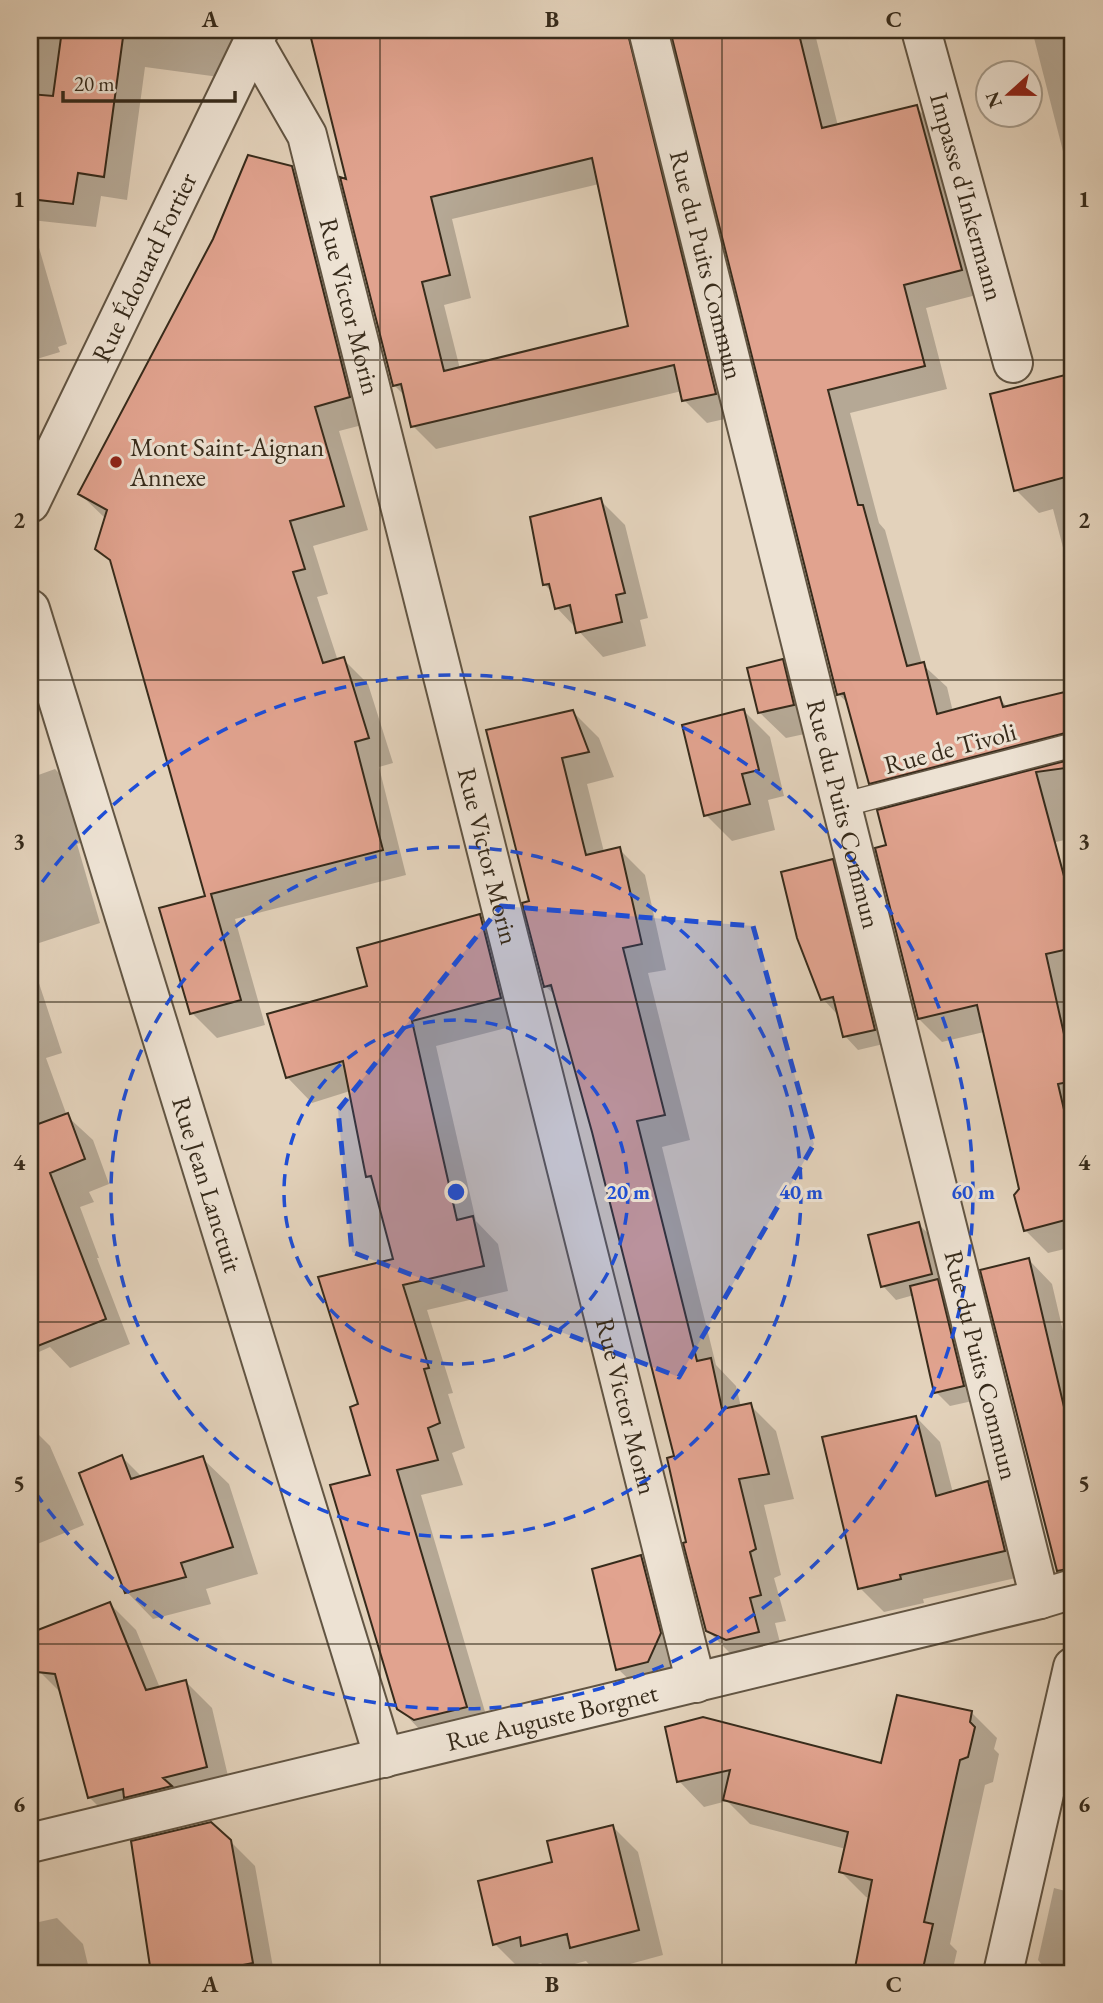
<svg xmlns="http://www.w3.org/2000/svg" width="1103" height="2003" font-family="'EB Garamond',serif">
	<style>
		.shadow { fill: #0003; fill-rule: evenodd }
		.building { fill: #e1a38f; stroke: #372b1b; stroke-width: 2; fill-rule: evenodd }
		.lines { fill: none; stroke-linecap: round; stroke-linejoin: round }
		.service-casing { stroke: #625543; stroke-width: 26 }
		.minor-casing { stroke: #625543; stroke-width: 42 }
		.service { stroke: #ede2d3; stroke-width: 23 }
		.minor { stroke: #ede2d3; stroke-width: 38 }
		.marked { fill: #1d4ed8; fill-opacity: 0.2; stroke: #1d4ed8; stroke-width: 5; stroke-dasharray: 14 9; stroke-linejoin: round }
		.grid { fill: none; stroke: #372b1b; stroke-width: 2; stroke-opacity: 0.55 }
		.ring { fill: none; stroke: #1d4ed8; stroke-width: 3.5; stroke-dasharray: 12 9 }
		.poi-dot { fill: #8f2418; stroke: #ede2d3; stroke-width: 2.5 }
		.labels { text-anchor: middle; dominant-baseline: central; stroke-width: 6; stroke-linejoin: round; paint-order: stroke }
		.street-label { font-size: 26px; fill: #372b1b; stroke: #ede2d3 }
		.poi-label { font-size: 26px; fill: #372b1b; stroke: #ede2d3; text-anchor: start }
		.centre { fill: #1d4ed8; stroke: #ede2d3; stroke-width: 3.5 }
		.ring-label { font-size: 21px; text-anchor: middle; font-weight: bold; fill: #1d4ed8; stroke: #ede2d3; stroke-width: 6; stroke-linejoin: round; paint-order: stroke }
		.neatline { fill: none; stroke: #372b1b; stroke-width: 2.5 }
		.grid-label { font-size: 23px; text-anchor: middle; font-weight: bold; fill: #372b1b }
	</style>
	<rect width="100%" height="100%" fill="#e3d2bb"/>
	<filter id="stains"><feTurbulence type="fractalNoise" baseFrequency=".00286" numOctaves="4"/><feColorMatrix values="0 0 0 0 .2 0 0 0 0 .09 0 0 0 0 .02 0 0 0 .5 -.17"/></filter>
	<radialGradient id="worn" r=".72"><stop offset=".6" stop-color="#630" stop-opacity="0"/><stop offset="1" stop-color="#630" stop-opacity=".3"/></radialGradient>
	<!-- shadow -->
	<path class="shadow" d="M 30,30 L 254,30 L 234,79 L 145,67 L 127,200 L 101,196 L 96,227 L 31,220 L 67,344 L 58,347 L 60,352 L 30,361 Z
		M 311,30 L 832,30 L 815,34 L 838,126 L 916,107 L 939,130 L 984,293 L 926,308 L 947,389 L 850,413 L 879,523 L 885,530 L 922,664 L 947,687 L 953,712 L 1000,699 L 1008,708 L 1073,692 L 1073,838 L 1039,846 L 1073,999 L 1073,1247 L 1048,1253 L 1025,1230 L 1021,1190 L 984,1032 L 942,1042 L 919,1019 L 889,847 L 895,807 L 871,783 L 849,704 L 838,694 L 673,31 L 667,31 L 738,416 L 707,423 L 684,400 L 682,391 L 436,449 L 413,426 L 406,397 L 394,385 L 349,181 ZM 599,184 L 630,327 L 460,369 L 444,305 L 471,298 L 452,219 Z
		M 1032,30 L 1073,30 L 1073,170 L 1066,163 Z
		M 291,167 L 316,192 L 374,422 L 339,431 L 368,530 L 313,546 L 328,594 L 317,597 L 338,661 L 343,659 L 368,684 L 393,763 L 379,767 L 406,875 L 235,919 L 265,1025 L 217,1038 L 192,1013 L 161,909 L 207,897 L 113,564 L 97,548 L 106,519 L 80,494 Z
		M 1073,367 L 1073,586 L 1053,509 L 1039,513 L 1016,490 L 1069,376 L 1066,369 Z
		M 600,500 L 625,525 L 648,618 L 640,620 L 646,646 L 603,657 L 557,608 L 553,593 L 544,584 Z
		M 782,661 L 809,688 L 819,731 L 786,738 L 759,712 Z
		M 744,711 L 770,737 L 784,796 L 768,800 L 775,830 L 732,841 L 706,815 Z
		M 573,712 L 599,738 L 614,777 L 587,784 L 604,852 L 619,849 L 645,875 L 666,970 L 648,973 L 690,1140 L 662,1147 L 716,1365 L 736,1386 L 741,1407 L 750,1405 L 776,1431 L 794,1499 L 764,1505 L 781,1575 L 774,1578 L 786,1621 L 775,1623 L 784,1658 L 734,1657 L 707,1630 L 688,1543 L 676,1457 L 593,1132 L 557,997 L 545,986 L 531,902 L 488,732 Z
		M 55,769 L 80,794 L 94,839 L 77,844 L 100,923 L 30,946 L 30,778 Z
		M 832,861 L 846,874 L 888,1043 L 858,1050 L 845,1036 L 839,1012 L 836,1013 L 823,999 Z
		M 480,916 L 505,941 L 525,1023 L 436,1046 L 476,1221 L 498,1244 L 508,1291 L 427,1310 L 453,1393 L 448,1394 L 465,1448 L 452,1453 L 463,1485 L 421,1495 L 491,1732 L 424,1734 L 399,1708 L 373,1477 L 360,1406 L 395,1261 L 375,1183 L 367,1176 L 350,1091 L 312,1103 L 287,1077 L 369,987 Z
		M 30,956 L 62,1053 L 46,1058 L 67,1116 L 93,1140 L 109,1184 L 89,1192 L 94,1202 L 80,1207 L 99,1258 L 97,1258 L 130,1344 L 70,1368 L 50,1347 L 30,1356 Z
		M 918,1224 L 932,1237 L 977,1400 L 950,1406 L 936,1392 L 914,1295 L 896,1300 L 883,1286 Z
		M 1029,1260 L 1052,1284 L 1070,1361 L 1073,1360 L 1073,1572 L 1052,1551 Z
		M 916,1417 L 940,1442 L 953,1493 L 987,1483 L 1012,1507 L 1029,1575 L 923,1599 L 924,1603 L 884,1612 L 860,1588 Z
		M 30,1426 L 50,1446 L 84,1525 L 30,1547 Z
		M 122,1457 L 142,1477 L 202,1458 L 229,1484 L 258,1574 L 206,1589 L 211,1604 L 153,1619 L 127,1592 Z
		M 641,1557 L 667,1583 L 687,1660 L 645,1695 L 618,1669 Z
		M 110,1604 L 136,1630 L 160,1688 L 186,1682 L 212,1708 L 232,1793 L 116,1824 L 89,1797 L 62,1694 L 39,1671 L 30,1645 L 30,1635 Z
		M 971,1712 L 997,1738 L 994,1749 L 999,1754 L 993,1782 L 985,1785 L 950,1944 L 957,1951 L 952,1973 L 856,1973 L 870,1898 L 866,1897 L 841,1872 L 846,1849 L 750,1824 L 727,1801 L 704,1807 L 679,1781 L 667,1728 L 882,1766 Z
		M 613,1827 L 638,1852 L 663,1955 L 597,1973 L 586,1961 L 548,1971 L 541,1963 L 520,1969 L 495,1944 L 554,1864 Z
		M 230,1841 L 255,1866 L 274,1973 L 153,1973 L 133,1843 Z
		M 1054,1888 L 1073,1893 L 1073,1973 L 1043,1973 L 1044,1967 L 1038,1960 Z
		M 57,1918 L 83,1944 L 90,1973 L 30,1973 L 30,1924 Z"/>
	<!-- building -->
	<path class="building" d="M 62,30 L 124,30 L 104,177 L 78,173 L 73,204 L 30,199 L 30,94 L 53,96 Z
		M 309,30 L 627,30 L 716,394 L 682,401 L 674,365 L 411,427 L 401,384 L 393,386 L 340,177 L 346,179 ZM 592,158 L 628,326 L 444,371 L 422,282 L 450,275 L 431,197 Z
		M 670,30 L 798,30 L 822,128 L 917,105 L 962,270 L 904,285 L 925,366 L 828,390 L 858,505 L 863,505 L 907,666 L 924,662 L 937,714 L 1000,697 L 1003,707 L 1073,690 L 1073,731 L 869,784 L 844,693 L 837,695 Z
		M 248,155 L 292,166 L 350,397 L 315,407 L 344,506 L 290,521 L 305,569 L 293,572 L 323,663 L 344,657 L 369,738 L 355,742 L 383,850 L 211,894 L 241,1000 L 190,1014 L 159,908 L 205,896 L 110,560 L 95,549 L 107,510 L 78,494 L 213,239 Z
		M 1073,373 L 1073,475 L 1014,491 L 990,394 Z
		M 601,498 L 625,593 L 616,595 L 622,622 L 576,633 L 570,605 L 555,609 L 549,584 L 543,585 L 530,517 Z
		M 783,659 L 794,705 L 758,713 L 747,668 Z
		M 744,709 L 759,770 L 742,774 L 750,804 L 704,816 L 682,725 Z
		M 573,710 L 589,752 L 562,758 L 586,855 L 620,847 L 642,944 L 623,948 L 665,1115 L 637,1121 L 697,1361 L 711,1358 L 722,1409 L 751,1403 L 769,1474 L 739,1479 L 756,1549 L 750,1552 L 761,1595 L 750,1598 L 759,1632 L 726,1640 L 706,1631 L 683,1543 L 686,1542 L 667,1458 L 674,1456 L 592,1132 L 551,985 L 544,987 L 522,903 L 529,901 L 486,730 Z
		M 1073,759 L 1073,767 L 1036,772 L 1064,876 L 1073,874 L 1073,948 L 1046,954 L 1073,1074 L 1073,1081 L 1058,1084 L 1073,1148 L 1073,1218 L 1024,1231 L 1014,1195 L 1019,1189 L 977,1005 L 918,1019 L 875,848 L 886,845 L 877,810 Z
		M 833,859 L 875,1030 L 843,1037 L 833,997 L 821,1000 L 797,938 L 781,872 Z
		M 480,914 L 501,998 L 412,1021 L 457,1220 L 473,1216 L 484,1266 L 403,1285 L 429,1368 L 424,1369 L 440,1423 L 428,1428 L 438,1460 L 397,1470 L 467,1707 L 414,1720 L 397,1709 L 330,1485 L 370,1475 L 350,1407 L 358,1404 L 318,1277 L 393,1259 L 371,1176 L 366,1177 L 343,1061 L 286,1078 L 267,1014 L 367,986 L 357,948 Z
		M 68,1113 L 85,1159 L 50,1173 L 106,1319 L 30,1349 L 30,1127 Z
		M 919,1222 L 932,1274 L 881,1287 L 868,1235 Z
		M 1029,1258 L 1064,1407 L 1073,1404 L 1073,1568 L 1057,1571 L 980,1270 Z
		M 938,1279 L 964,1386 L 934,1393 L 910,1286 Z
		M 916,1416 L 936,1496 L 988,1481 L 1005,1551 L 900,1575 L 901,1579 L 858,1589 L 822,1437 Z
		M 122,1455 L 131,1479 L 203,1456 L 233,1547 L 181,1563 L 186,1577 L 125,1593 L 79,1473 Z
		M 641,1555 L 661,1633 L 648,1662 L 616,1670 L 592,1569 Z
		M 110,1602 L 146,1690 L 186,1680 L 207,1767 L 163,1778 L 172,1786 L 124,1798 L 123,1789 L 88,1798 L 55,1674 L 37,1672 L 30,1650 L 30,1633 Z
		M 897,1695 L 972,1711 L 970,1722 L 975,1727 L 968,1757 L 960,1760 L 924,1922 L 933,1924 L 922,1973 L 854,1973 L 872,1880 L 839,1872 L 848,1832 L 723,1800 L 730,1770 L 677,1782 L 665,1727 L 703,1717 L 881,1763 Z
		M 211,1822 L 231,1840 L 253,1963 L 203,1973 L 151,1973 L 131,1841 Z
		M 613,1825 L 639,1930 L 570,1948 L 567,1934 L 521,1946 L 520,1937 L 493,1945 L 478,1881 L 552,1862 L 547,1841 Z"/>
	<g class="lines">
		<!-- service casing -->
		<g class="service-casing">
			<path id="service" d="M 842,805 L 1073,745"/>
		</g>
		<!-- minor casing -->
		<g class="minor-casing">
			<g id="minor">
				<path id="s1" d="M 648,30 L 1040,1599"/>
				<path id="s2" d="M 921,30 L 1013,363"/>
				<path id="s3" d="M 253,41 L 307,135 L 696,1683"/>
				<path id="s4" d="M 30,503 L 259,30"/>
				<path id="s5" d="M 30,609 L 384,1758"/>
				<path id="s6" d="M 30,1843 L 1040,1599 L 1073,1589"/>
				<path d="M 1003,1973 L 1073,1667"/>
			</g>
		</g>
		<!-- service -->
		<use href="#service" class="service"/>
		<!-- minor -->
		<use href="#minor" class="minor"/>
	</g>
	<!-- marked area -->
	<path class="marked" d="M 501,906 L 753,926 L 814,1144 L 679,1377 L 352,1252 L 338,1110 Z"/>
	<!-- grid -->
	<path class="grid" d="M 380,30 L 380,1973M 722,30 L 722,1973M 30,360 L 1073,360M 30,680 L 1073,680M 30,1002 L 1073,1002M 30,1322 L 1073,1322M 30,1644 L 1073,1644"/>
	<!-- distance rings -->
	<g class="ring">
		<circle cx="456" cy="1192" r="172"/>
		<circle cx="456" cy="1192" r="345"/>
		<path d="M30 899A517 517 0 1 1 30 1485"/>
	</g>
	<!-- markers -->
	<circle class="poi-dot" cx="116" cy="462" r="7"/>
	<g class="labels">
		<!-- street labels -->
		<g class="street-label">
			<text stroke="none"><textPath href="#s2" startOffset="173">Impasse d'Inkermann</textPath></text>
			<text stroke="none"><textPath href="#s1" startOffset="242">Rue du Puits Commun</textPath></text>
			<text stroke="none"><textPath href="#s4" startOffset="262">Rue Édouard Fortier</textPath></text>
			<text stroke="none"><textPath href="#s3" startOffset="285">Rue Victor Morin</textPath></text>
			<text transform="translate(950 748) rotate(-15)">Rue de Tivoli</text>
			<text stroke="none"><textPath href="#s1" startOffset="808">Rue du Puits Commun</textPath></text>
			<text stroke="none"><textPath href="#s3" startOffset="852">Rue Victor Morin</textPath></text>
			<text stroke="none"><textPath href="#s5" startOffset="602">Rue Jean Lanctuit</textPath></text>
			<text stroke="none"><textPath href="#s1" startOffset="1376">Rue du Puits Commun</textPath></text>
			<text stroke="none"><textPath href="#s3" startOffset="1419">Rue Victor Morin</textPath></text>
			<text stroke="none"><textPath href="#s6" startOffset="537">Rue Auguste Borgnet</textPath></text>
		</g>
		<!-- poi labels -->
		<g class="poi-label">
			<text x="130" y="447">Mont Saint-Aignan<tspan x="130" dy="30">Annexe</tspan></text>
		</g>
	</g>
	<circle cx="456" cy="1192" r="10" class="centre"/>
	<g class="ring-label">
		<text x="628" y="1199">20 m</text>
		<text x="801" y="1199">40 m</text>
		<text x="973" y="1199">60 m</text>
	</g>
	<!-- margin -->
	<rect width="1103" height="2003" fill="none" stroke="#e3d2bb" stroke-width="77"/>
	<!-- north arrow -->
	<g transform="translate(1009 94) rotate(249)"><circle r="33" fill="#ede2d3" stroke="#a49989" stroke-width="2"/>
	<path d="M0-5L12 26L0 18L-12 26Z" fill="#8f2418"/>
	<text y="-10" font-size="19" font-weight="bold" text-anchor="middle" fill="#372b1b">N</text>
	</g>
	<!-- scale -->
	<path d="M63 91v10h172v-10" fill="none" stroke="#372b1b" stroke-width="3.5"/>
	<text x="74" y="91" font-size="21" fill="#372b1b" stroke="#ede2d3" stroke-width="5" paint-order="stroke">20 m</text>
	<rect x="38" y="38" width="1026" height="1927" class="neatline"/>
	<g class="grid-label">
		<text x="210" y="27">A</text>
		<text x="552" y="27">B</text>
		<text x="894" y="27">C</text>
		<text x="19" y="207">1</text>
		<text x="1084" y="207">1</text>
		<text x="19" y="528">2</text>
		<text x="1084" y="528">2</text>
		<text x="19" y="849">3</text>
		<text x="1084" y="849">3</text>
		<text x="19" y="1170">4</text>
		<text x="1084" y="1170">4</text>
		<text x="19" y="1491">5</text>
		<text x="1084" y="1491">5</text>
		<text x="19" y="1812">6</text>
		<text x="1084" y="1812">6</text>
		<text x="210" y="1992">A</text>
		<text x="552" y="1992">B</text>
		<text x="894" y="1992">C</text>
	</g>
	<rect width="100%" height="100%" filter="url(#stains)"/>
	<rect width="100%" height="100%" fill="url(#worn)"/>
</svg>
